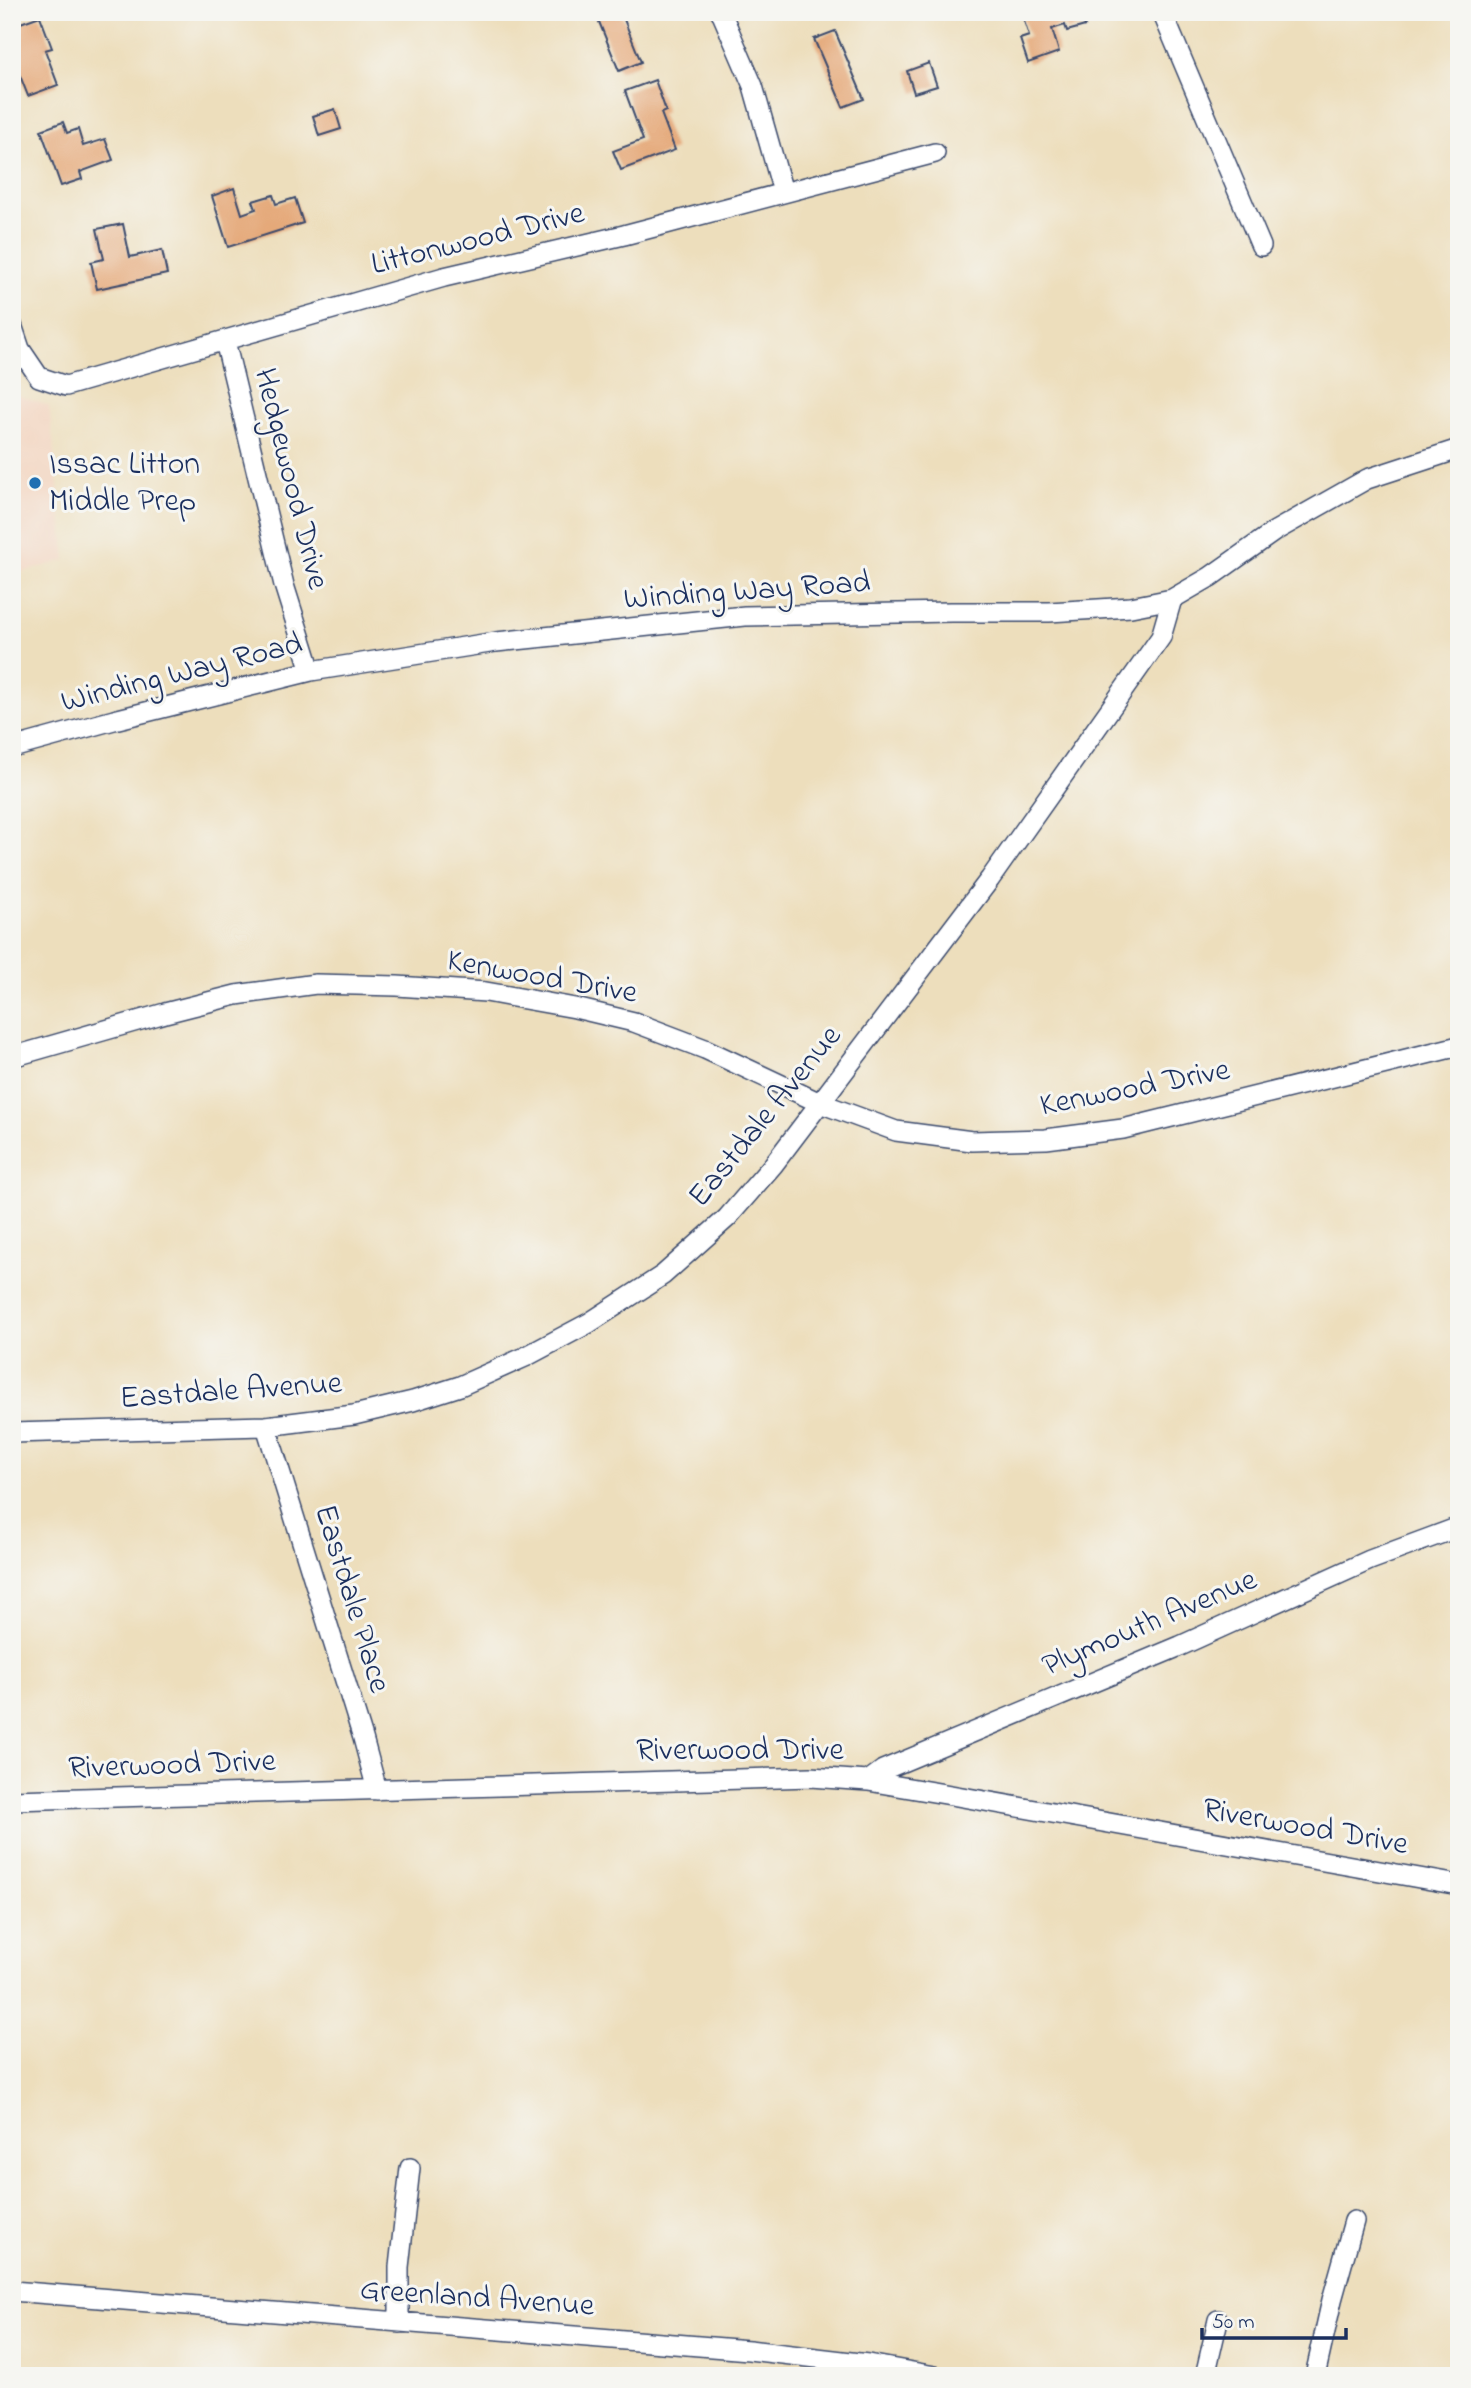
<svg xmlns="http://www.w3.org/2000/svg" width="1471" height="2388" font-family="'Indie Flower',sans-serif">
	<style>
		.built { fill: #f3d4bf }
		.building { fill: #e5a979 }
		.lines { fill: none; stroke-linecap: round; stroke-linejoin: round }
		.minor-casing { stroke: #3a496c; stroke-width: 22 }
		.minor { stroke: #fff; stroke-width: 19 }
		.poi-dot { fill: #1f6fb2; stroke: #f6f6f2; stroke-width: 2.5 }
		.labels { text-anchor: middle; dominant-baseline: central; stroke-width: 6; stroke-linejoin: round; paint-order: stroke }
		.street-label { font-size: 32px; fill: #1b2f5e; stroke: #f6f6f2 }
		.poi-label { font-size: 32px; fill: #1b2f5e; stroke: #f6f6f2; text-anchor: start }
	</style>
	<rect width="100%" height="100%" fill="#f6f6f2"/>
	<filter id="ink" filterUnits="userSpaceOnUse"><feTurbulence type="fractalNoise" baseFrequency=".0143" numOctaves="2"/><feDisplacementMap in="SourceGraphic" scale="14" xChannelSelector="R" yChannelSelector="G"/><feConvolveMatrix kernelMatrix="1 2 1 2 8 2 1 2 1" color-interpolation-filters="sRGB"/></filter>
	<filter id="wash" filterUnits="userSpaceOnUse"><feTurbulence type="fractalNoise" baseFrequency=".00686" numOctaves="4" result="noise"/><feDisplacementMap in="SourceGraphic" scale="28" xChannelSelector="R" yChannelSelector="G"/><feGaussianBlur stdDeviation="1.57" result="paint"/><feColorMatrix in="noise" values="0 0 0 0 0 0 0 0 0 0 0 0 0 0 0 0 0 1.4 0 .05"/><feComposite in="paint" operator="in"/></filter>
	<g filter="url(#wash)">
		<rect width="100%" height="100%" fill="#eddebc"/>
		<!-- built -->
		<path class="built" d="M 12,381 L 17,395 L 49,406 L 66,560 L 12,575 Z"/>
		<g id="blocks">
			<!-- building -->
			<path class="building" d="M 595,12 L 621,12 L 641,62 L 619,71 Z
				M 1021,12 L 1080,12 L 1085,26 L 1067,31 L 1065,25 L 1052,29 L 1059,52 L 1028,63 L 1020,39 L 1029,36 Z
				M 40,16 L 52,48 L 45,50 L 58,85 L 28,96 L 12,55 L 12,26 Z
				M 835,31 L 864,99 L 843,107 L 814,39 Z
				M 929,63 L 937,86 L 914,93 L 907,71 Z
				M 655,80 L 666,111 L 661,113 L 675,150 L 621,170 L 613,151 L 643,140 L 625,91 Z
				M 335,109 L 341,129 L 319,136 L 313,116 Z
				M 63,122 L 67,133 L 78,129 L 83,146 L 105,139 L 113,160 L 80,172 L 82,179 L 61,186 L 41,130 Z
				M 234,188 L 242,214 L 256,209 L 253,201 L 273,195 L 276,204 L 295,198 L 303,223 L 228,247 L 212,196 Z
				M 123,224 L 130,257 L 162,250 L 167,274 L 97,289 L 91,262 L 104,259 L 97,229 Z"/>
		</g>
	</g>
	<g filter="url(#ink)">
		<use href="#blocks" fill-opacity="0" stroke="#3a496c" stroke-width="2"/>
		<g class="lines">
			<!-- minor casing -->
			<g class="minor-casing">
				<path id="minor" d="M 721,12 L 753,86 L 783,192
					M 1162,12 L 1261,246
					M 12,325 L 20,349 L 39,377 L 66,386 L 444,277 L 624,235 L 935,153
					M 225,341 L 284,585 L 311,671
					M 12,748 L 114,720 L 311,671 L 496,642 L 745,616 L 951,612 L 1049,612 L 1131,607 L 1172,599 L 1210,577 L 1275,531 L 1367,479 L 1459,449
					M 12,1057 L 165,1013 L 236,995 L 316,984 L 397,986 L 486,992 L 575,1008 L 634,1022 L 705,1049 L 820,1103 L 896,1131 L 972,1141 L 1046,1139 L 1123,1129 L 1459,1046
					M 266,1426 L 363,1738 L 377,1790
					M 12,1433 L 266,1426 L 354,1415 L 413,1401 L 460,1386 L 525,1357 L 589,1323 L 663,1275 L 727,1218 L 773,1165 L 990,879 L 1161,637 L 1172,599
					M 868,1781 L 883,1770 L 1180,1646 L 1370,1560 L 1459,1527
					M 12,1800 L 811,1777 L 868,1781 L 951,1795 L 1459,1885
					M 12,2291 L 749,2350 L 868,2364 L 935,2376
					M 399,2323 L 399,2267 L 410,2168
					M 1205,2376 L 1218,2320
					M 1315,2376 L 1332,2300 L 1354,2221"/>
			</g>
			<!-- minor -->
			<use href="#minor" class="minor"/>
		</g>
	</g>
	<!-- markers -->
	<circle class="poi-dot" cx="35" cy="483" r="7"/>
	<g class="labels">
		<!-- street labels -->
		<g class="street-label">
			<text transform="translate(478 240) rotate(-14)">Littonwood Drive</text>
			<text transform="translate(290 479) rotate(76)">Hedgewood Drive</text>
			<text transform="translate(747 592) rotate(-4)">Winding Way Road</text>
			<text transform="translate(182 674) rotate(-14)">Winding Way Road</text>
			<text transform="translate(542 978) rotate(10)">Kenwood Drive</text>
			<text transform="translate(1135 1089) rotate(-11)">Kenwood Drive</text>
			<text transform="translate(766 1117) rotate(-51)">Eastdale Avenue</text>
			<text transform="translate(231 1392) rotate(-4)">Eastdale Avenue</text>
			<text transform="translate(351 1599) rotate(73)">Eastdale Place</text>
			<text transform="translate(1150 1624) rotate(-23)">Plymouth Avenue</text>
			<text x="740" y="1751">Riverwood Drive</text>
			<text transform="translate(172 1766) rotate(-2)">Riverwood Drive</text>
			<text transform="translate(1305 1828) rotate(10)">Riverwood Drive</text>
			<text transform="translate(477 2299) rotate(4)">Greenland Avenue</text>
		</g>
		<!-- poi labels -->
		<g class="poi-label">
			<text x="49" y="465">Issac Litton<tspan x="49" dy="37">Middle Prep</tspan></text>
		</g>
	</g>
	<!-- margin -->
	<rect width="1471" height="2388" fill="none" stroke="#f6f6f2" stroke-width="42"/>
	<!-- scale -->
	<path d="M1202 2328v10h144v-10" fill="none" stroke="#1b2f5e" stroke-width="3.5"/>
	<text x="1212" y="2328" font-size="21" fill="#1b2f5e" stroke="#f6f6f2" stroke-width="5" paint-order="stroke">50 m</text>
</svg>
